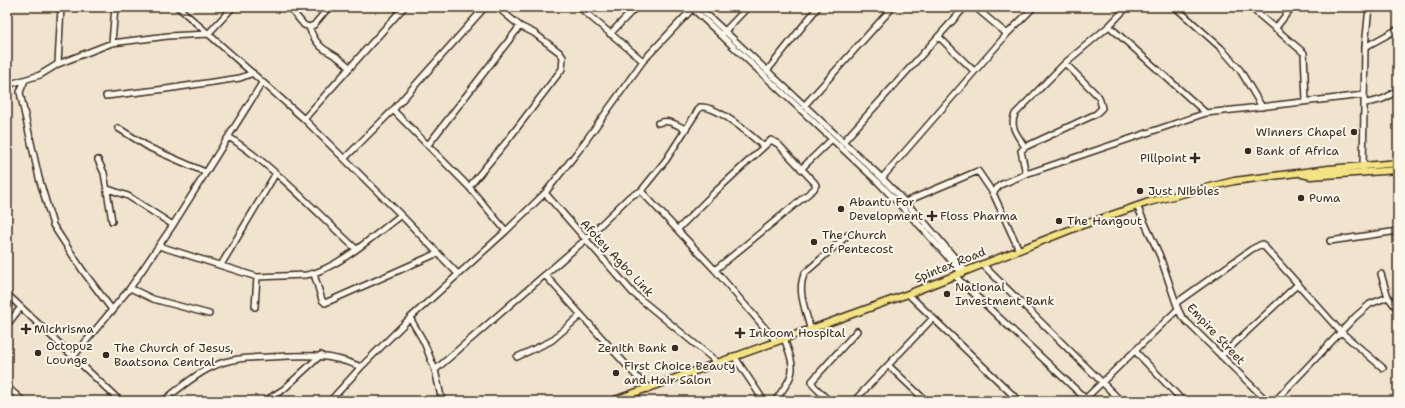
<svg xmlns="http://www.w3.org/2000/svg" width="1405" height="408" font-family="'Shantell Sans',sans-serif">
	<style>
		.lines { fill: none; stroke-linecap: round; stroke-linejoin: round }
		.minor-casing { stroke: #3b2a1e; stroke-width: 8 }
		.major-casing { stroke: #3b2a1e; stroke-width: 9 }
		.minor { stroke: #fbf7ec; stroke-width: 5 }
		.major { stroke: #f4e382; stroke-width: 6 }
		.poi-dot { fill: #3b2a1e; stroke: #fbf7ec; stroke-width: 1.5 }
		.labels { text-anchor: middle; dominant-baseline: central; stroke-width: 4; stroke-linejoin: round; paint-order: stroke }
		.poi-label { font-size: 12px; fill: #3b2a1e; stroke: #fbf7ec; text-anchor: start }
		.street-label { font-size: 12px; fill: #3b2a1e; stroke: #fbf7ec }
	</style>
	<rect width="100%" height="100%" fill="#f1e4cf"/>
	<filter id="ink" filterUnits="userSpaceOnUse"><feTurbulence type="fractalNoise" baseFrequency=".025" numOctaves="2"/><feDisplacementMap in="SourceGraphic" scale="8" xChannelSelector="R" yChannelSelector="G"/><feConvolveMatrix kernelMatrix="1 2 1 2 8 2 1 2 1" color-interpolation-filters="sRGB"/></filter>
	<g filter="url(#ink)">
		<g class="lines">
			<!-- minor casing -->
			<g class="minor-casing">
				<path id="minor" d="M 178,7 L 304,119 L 401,215 L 458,274
					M 289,7 L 304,25 L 309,27 L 314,25 L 329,7
					M 579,7 L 643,61
					M 691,7 L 878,182 L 923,229 L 962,273
					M 699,7 L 882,178 L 927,225 L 966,271
					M 975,7 L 1007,34
					M 1175,7 L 1221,48 L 1240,70 L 1262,107
					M 1250,7 L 1304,53 L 1306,101
					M 1109,26 L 1206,113
					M 309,27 C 320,56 332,48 350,68
					M 1275,29 L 1292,7
					M 723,33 L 748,7
					M 610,34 L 636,7
					M 939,37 L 974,71
					M 112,43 L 115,7
					M 1365,47 L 1398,29
					M 58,64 L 112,43 L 168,36 L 208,34 L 233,7
					M 767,71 L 818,7
					M 25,80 L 20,92 L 22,102 L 39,178 L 53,225 L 83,271 L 113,311
					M 7,85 L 40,75 L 58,64 L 61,7
					M 106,96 L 166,89 L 240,78 L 253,73
					M 1365,103 C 1379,101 1387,99 1398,89
					M 804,106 L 893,7
					M 393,110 L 469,187 L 506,231
					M 304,119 L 404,7
					M 658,123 C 669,119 675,124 685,129
					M 118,128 L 150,148 L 205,172
					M 229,137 C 276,168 315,211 356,249
					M 843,142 L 965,7
					M 428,145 L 520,26
					M 1025,147 C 1018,136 1009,127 1015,114 L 1065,63 L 1109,26 L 1127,7
					M 345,158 L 393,110 L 485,7
					M 98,160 L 104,173 L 112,221
					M 801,169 L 832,139
					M 1363,170 L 1365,47 L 1369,7
					M 1026,174 L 1021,151 L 1025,147 L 1096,114 L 1102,108 L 1099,97 L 1065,63
					M 882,178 L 1007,34 L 1034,7
					M 469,187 L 507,141 L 562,69 L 563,57 L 559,52 L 534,33 L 520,26 L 497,7
					M 108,189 L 128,196 L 173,225
					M 641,191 L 715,270 L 776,341
					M 545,193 L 633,293 L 717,362
					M 905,202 L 978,171 L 993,193
					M 1137,206 L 1160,256 L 1178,309 L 1182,317 L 1267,401
					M 678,229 L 713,194 L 771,140 L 778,144 L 814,182 L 816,185 L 814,189 L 715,270
					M 1330,241 L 1398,231
					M 159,246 L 257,277 L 306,275 C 336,270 376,234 401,215
					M 1019,250 L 993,193 L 1000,185 L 1026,174 L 1206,113 L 1364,95
					M 982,264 L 1121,401
					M 221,265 L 276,173
					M 314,274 L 322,300 L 325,303 L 438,253
					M 1381,274 L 1388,297 L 1398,310
					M 545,275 L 648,389
					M 955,276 L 1088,401
					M 130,288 L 153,299 L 209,314
					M 7,294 L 120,401
					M 908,294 L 1019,401
					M 1176,303 L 1252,249 L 1262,244 L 1340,331 L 1383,368
					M 255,307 L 257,277
					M 410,318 L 424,342 L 435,370 L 442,401
					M 7,325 L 21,307
					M 810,328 C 806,311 796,289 805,273 L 850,233
					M 1135,351 L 1183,401
					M 734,356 L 764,401
					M 1221,356 L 1298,284
					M 73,357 L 130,288 L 173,225 L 262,83
					M 517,357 L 551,341 L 581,315
					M 889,366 L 926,401
					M 435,370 L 585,240 L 629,197 L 641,191 L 666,160 L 700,107 C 717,105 751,135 763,146
					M 7,387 L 23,401
					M 1086,398 L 1178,309
					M 163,401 C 179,389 195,374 214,366 C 231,358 249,358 268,357 C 301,355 330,353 361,367
					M 265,401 L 284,389 L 321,355
					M 330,401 L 361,367 L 410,318 L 506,231 L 545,193 L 579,150 L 643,61 L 694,7
					M 775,401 C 796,372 796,371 784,338
					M 829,401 L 813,385 L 812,381 L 857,331
					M 854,401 L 932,319
					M 1275,401 L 1355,317 L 1370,304 L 1388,297"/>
			</g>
			<!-- major casing -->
			<g class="major-casing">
				<path id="major" d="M 1302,174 L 1311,176 L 1398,170
					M 612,401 L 908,294 L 1077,227 L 1149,202 L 1234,181 L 1329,169 L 1398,163"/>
			</g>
			<!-- minor -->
			<use href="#minor" class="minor"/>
			<!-- major -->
			<use href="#major" class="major"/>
		</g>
	</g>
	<!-- markers -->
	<g class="poi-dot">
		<circle cx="1354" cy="132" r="4"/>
		<circle cx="1248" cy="151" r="4"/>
		<path d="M1193 152h4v4h4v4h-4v4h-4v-4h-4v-4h4z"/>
		<circle cx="1140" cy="191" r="4"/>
		<circle cx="1301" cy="198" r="4"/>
		<circle cx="841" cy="209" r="4"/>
		<path d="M930 210h4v4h4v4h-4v4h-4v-4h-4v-4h4z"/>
		<circle cx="1059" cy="221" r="4"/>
		<circle cx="814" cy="242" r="4"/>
		<circle cx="947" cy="294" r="4"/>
		<path d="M24 323h4v4h4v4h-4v4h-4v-4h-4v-4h4z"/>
		<path d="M738 327h4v4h4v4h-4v4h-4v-4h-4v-4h4z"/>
		<circle cx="675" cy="348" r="4"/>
		<circle cx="38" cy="353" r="4"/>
		<circle cx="106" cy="355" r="4"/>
		<circle cx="616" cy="373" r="4"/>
	</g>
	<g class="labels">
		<!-- poi labels -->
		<g class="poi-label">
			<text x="1346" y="132" text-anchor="end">Winners Chapel</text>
			<text x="1256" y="151">Bank of Africa</text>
			<text x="1187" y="158" text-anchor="end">Pillpoint</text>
			<text x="1148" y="191">Just Nibbles</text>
			<text x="1309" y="198">Puma</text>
			<text x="849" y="202">Abantu For<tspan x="849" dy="14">Development</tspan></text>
			<text x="940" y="216">Floss Pharma</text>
			<text x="1067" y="221">The Hangout</text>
			<text x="822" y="235">The Church<tspan x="822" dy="14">of Pentecost</tspan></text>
			<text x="955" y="287">National<tspan x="955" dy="14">Investment Bank</tspan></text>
			<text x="34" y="329">Michrisma</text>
			<text x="749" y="333">Inkoom Hospital</text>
			<text x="46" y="346">Octopuz<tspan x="46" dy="14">Lounge</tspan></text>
			<text x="114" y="348">The Church of Jesus,<tspan x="114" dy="14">Baatsona Central</tspan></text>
			<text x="667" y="348" text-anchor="end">Zenith Bank</text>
			<text x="624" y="366">First Choice Beauty<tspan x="624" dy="14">and Hair Salon</tspan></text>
		</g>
		<!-- street labels -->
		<g class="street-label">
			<text transform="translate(617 258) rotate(47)">Afotey Agbo Link</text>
			<text transform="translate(950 265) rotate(-22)">Spintex Road</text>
			<text transform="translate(1216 334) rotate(47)">Empire Street</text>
		</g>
	</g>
	<!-- margin -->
	<rect width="1405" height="408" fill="none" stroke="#fbf7ec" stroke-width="24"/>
	<rect x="12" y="12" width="1381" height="384" fill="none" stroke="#3b2a1e" stroke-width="1.5" filter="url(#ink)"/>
</svg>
